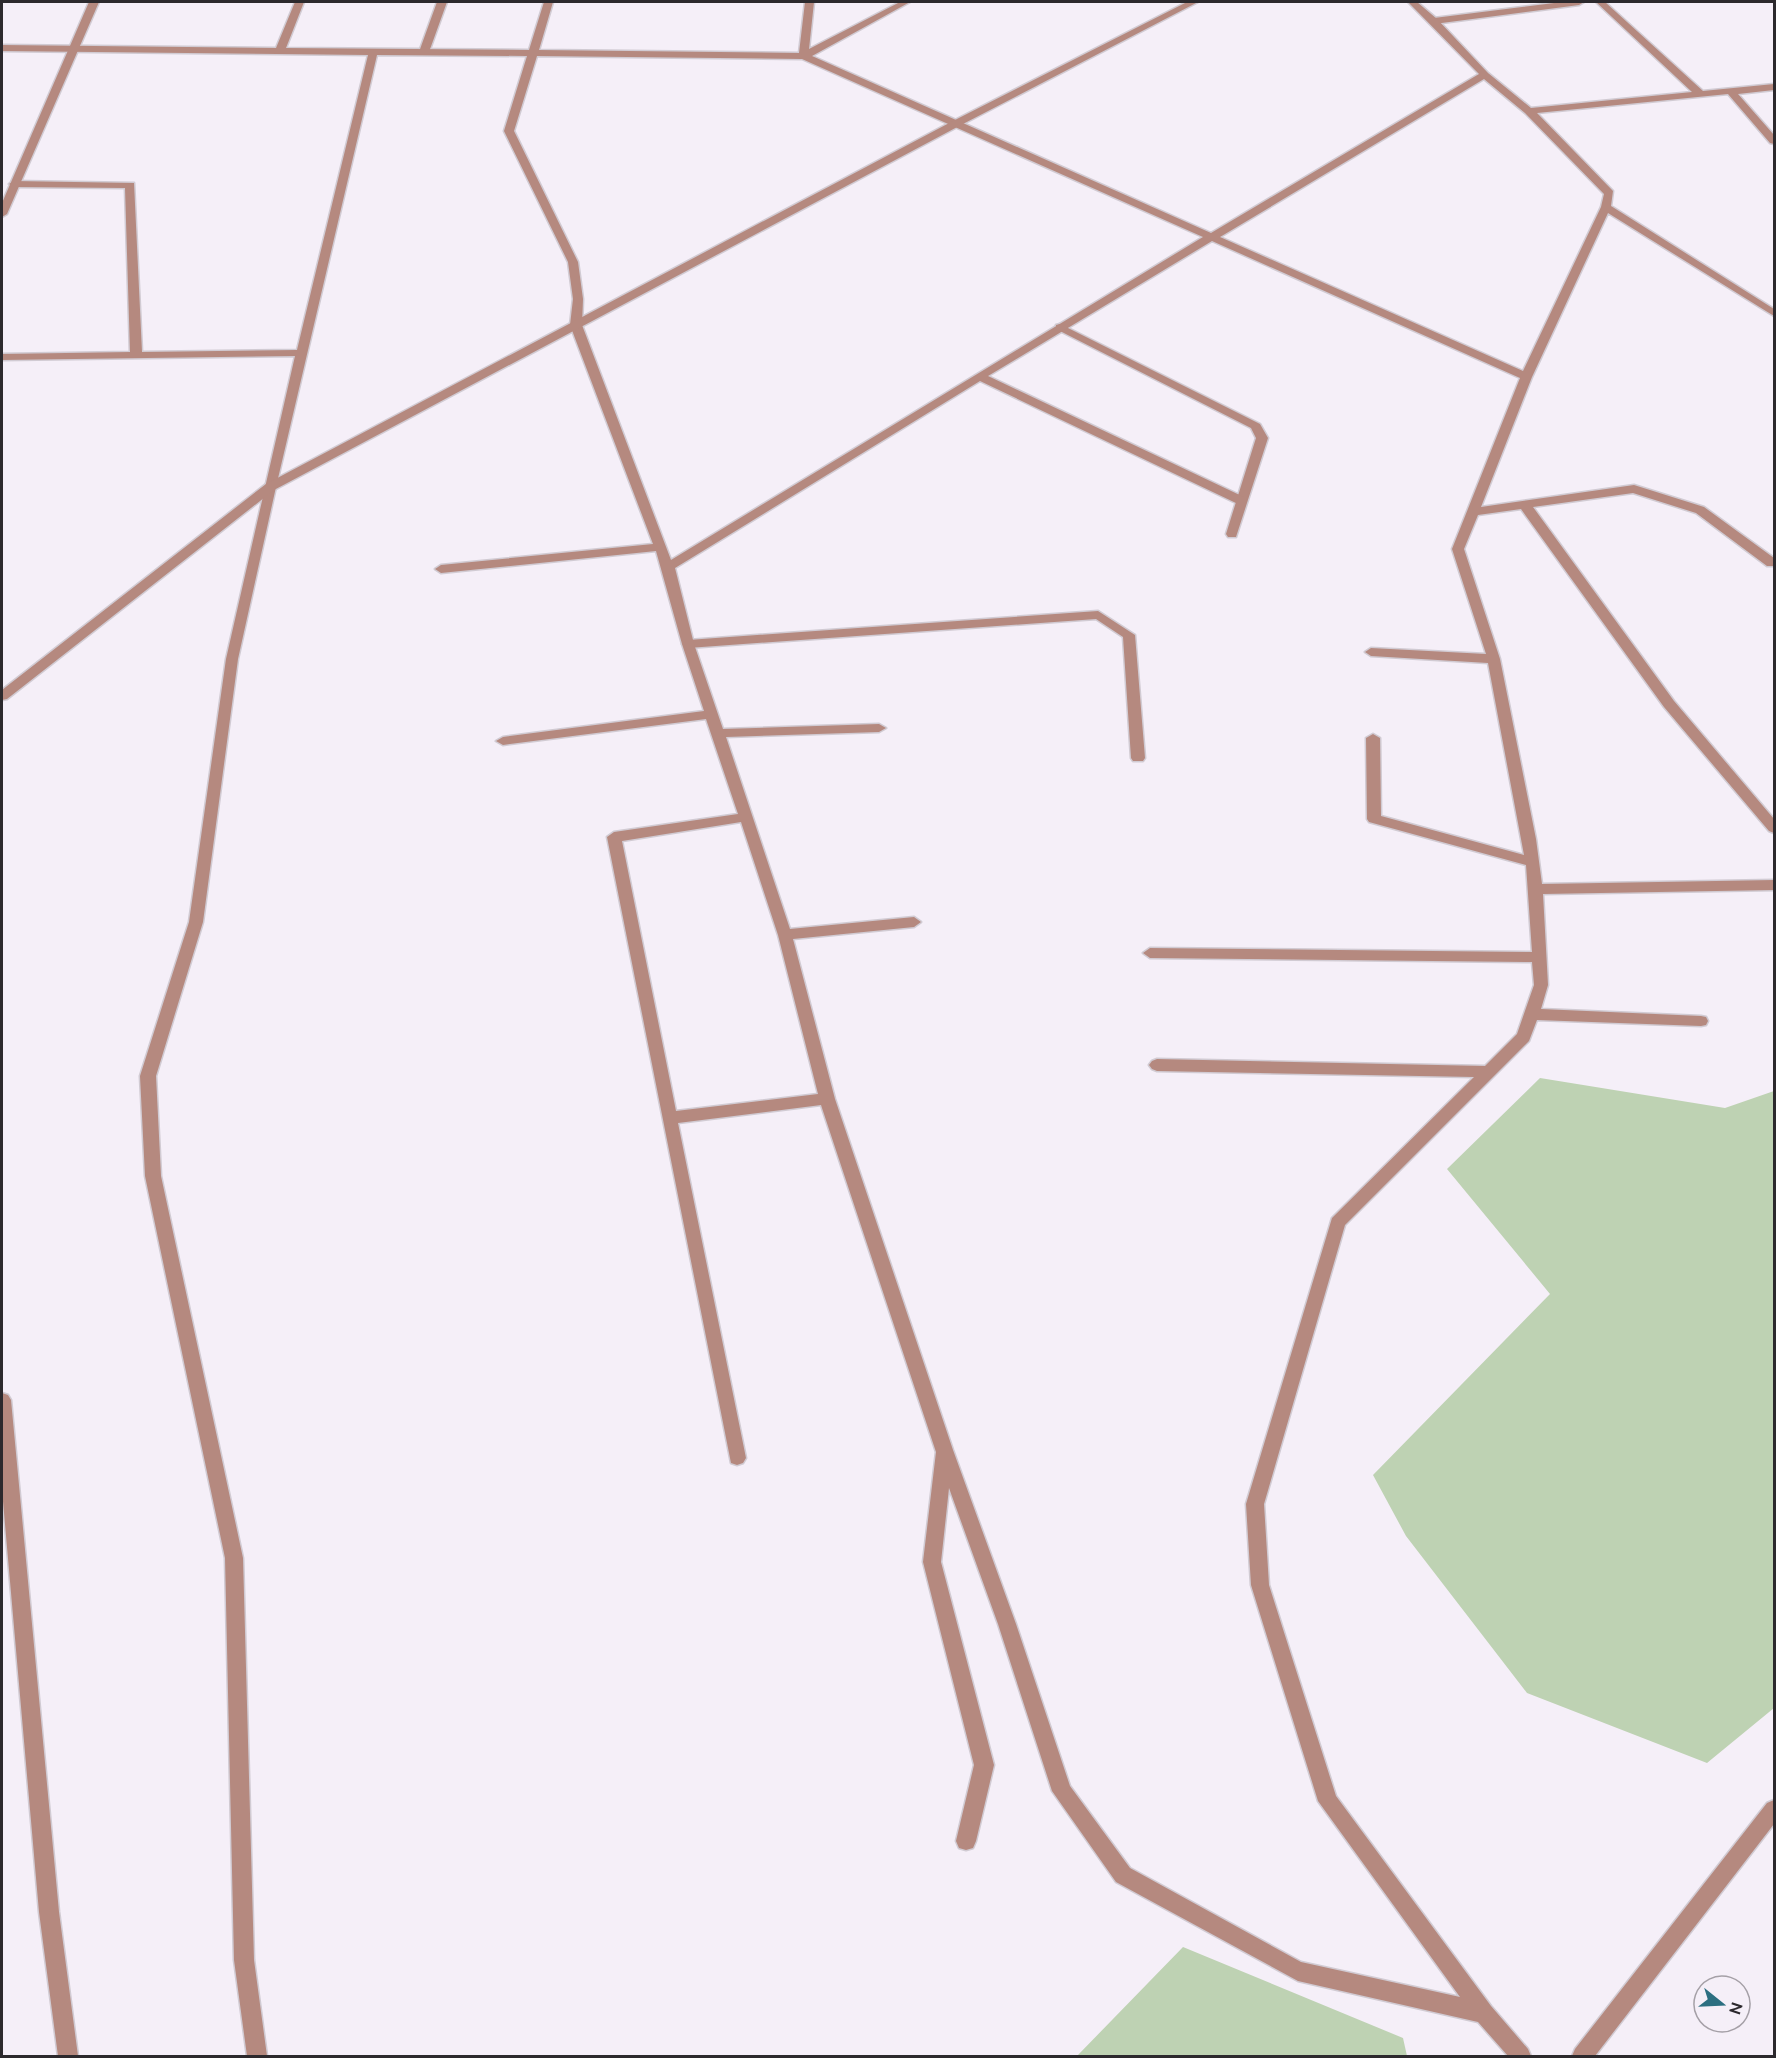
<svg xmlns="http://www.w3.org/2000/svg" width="1776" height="2058" font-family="Ubuntu,sans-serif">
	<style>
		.green { fill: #bed2b3 }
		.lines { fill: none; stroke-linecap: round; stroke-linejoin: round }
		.service-casing { stroke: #d1cbd3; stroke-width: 3 }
		.minor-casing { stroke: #d1cbd3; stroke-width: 3 }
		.tertiary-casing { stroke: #d1cbd3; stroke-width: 3 }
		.service { fill: #b5897f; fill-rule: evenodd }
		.minor { fill: #b5897f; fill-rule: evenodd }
		.tertiary { fill: #b5897f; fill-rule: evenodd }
	</style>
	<rect width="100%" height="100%" fill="#f5eff8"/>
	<!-- green -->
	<path class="green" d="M 1540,1078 L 1725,1108 L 1774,1091 L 1774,1708 L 1707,1763 L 1527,1693 L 1406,1536 L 1373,1475 L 1550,1294 L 1447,1169 Z
		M 1183,1947 L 1403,2038 L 1407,2056 L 1077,2056 Z"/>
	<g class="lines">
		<!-- service casing -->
		<g class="service-casing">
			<path id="service" d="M 437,2 L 447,2 L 429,52 L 421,54 L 419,52 Z
				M 1562,2 L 1584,2 L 1579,5 L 1434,24 L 1429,21 L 1434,18 Z
				M 1060,324 L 1260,424 L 1268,438 L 1236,537 L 1228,537 L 1226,534 L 1256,438 L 1251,428 L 1056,329 L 1056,325 Z
				M 1098,611 L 1135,635 L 1145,758 L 1143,761 L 1133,761 L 1131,758 L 1123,637 L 1096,619 L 688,648 L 682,644 L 688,640 Z"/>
		</g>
		<!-- minor casing -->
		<g class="minor-casing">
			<path id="minor" d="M 295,2 L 304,2 L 286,48 L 529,50 L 544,2 L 553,2 L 539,50 L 799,53 L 805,2 L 814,2 L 809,49 L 900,2 L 910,2 L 812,56 L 1211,233 L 1479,74 L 1408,2 L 1417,2 L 1437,19 L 1488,73 L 1531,108 L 1692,92 L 1596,2 L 1605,2 L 1703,91 L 1774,84 L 1774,90 L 1738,94 L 1774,135 L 1774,144 L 1770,143 L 1728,94 L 1537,113 L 1613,191 L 1611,206 L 1774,309 L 1774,316 L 1608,213 L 1532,377 L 1481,507 L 1634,485 L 1704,507 L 1774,558 L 1774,566 L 1767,566 L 1696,513 L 1633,493 L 1533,507 L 1674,701 L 1774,819 L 1774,833 L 1769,831 L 1664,707 L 1521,509 L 1478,515 L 1464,549 L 1500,659 L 1536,839 L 1542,884 L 1774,880 L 1774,890 L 1543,894 L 1548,985 L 1541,1009 L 1701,1016 L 1706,1017 L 1708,1021 L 1706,1025 L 1701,1026 L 1537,1020 L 1529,1041 L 1345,1225 L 1264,1504 L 1269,1585 L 1336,1796 L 1491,2006 L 1528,2049 L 1531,2056 L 1508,2056 L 1478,2022 L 1298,1981 L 1116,1882 L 1052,1791 L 998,1624 L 949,1488 L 941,1562 L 994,1765 L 976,1841 L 973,1848 L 966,1850 L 959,1848 L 956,1841 L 974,1765 L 923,1562 L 936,1452 L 821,1105 L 678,1123 L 746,1458 L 743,1463 L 737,1465 L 731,1463 L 607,837 L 614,832 L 738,814 L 706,719 L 503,745 L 496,741 L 503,737 L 704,711 L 682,644 L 656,551 L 441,573 L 435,569 L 441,565 L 653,544 L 570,325 L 573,299 L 568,262 L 504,131 L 527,56 L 377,55 L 276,487 L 238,659 L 203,922 L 156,1076 L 161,1176 L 243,1558 L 254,1960 L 267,2056 L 247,2056 L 234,1960 L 225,1558 L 145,1176 L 140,1076 L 189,922 L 226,659 L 295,356 L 2,360 L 2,354 L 130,352 L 125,188 L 14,187 L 9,184 L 14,181 L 134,183 L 142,352 L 297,350 L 368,55 L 2,51 L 2,45 L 276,48 ZM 537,56 L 802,59 L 1203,237 L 671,560 L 582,325 L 583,299 L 578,262 L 514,131 ZM 1484,79 L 1525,113 L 1604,194 L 1601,207 L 1523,371 L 1220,237 ZM 1212,241 L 1520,378 L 1452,549 L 1486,654 L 1371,648 L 1365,652 L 1371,656 L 1488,663 L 1524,855 L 1381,816 L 1380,738 L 1373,734 L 1366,738 L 1367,819 L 1369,822 L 1526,865 L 1532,952 L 1150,948 L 1143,953 L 1150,958 L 1532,962 L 1534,985 L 1517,1034 L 1485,1066 L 1157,1059 L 1152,1061 L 1149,1065 L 1152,1069 L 1157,1071 L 1474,1077 L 1332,1218 L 1246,1504 L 1251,1585 L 1318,1801 L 1460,1997 L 1301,1962 L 1130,1868 L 1070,1786 L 1016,1624 L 953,1450 L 835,1099 L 793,939 L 914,927 L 921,922 L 914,917 L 790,929 L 726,737 L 879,732 L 886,728 L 879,724 L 723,729 L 694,644 L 675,568 L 980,381 L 1238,504 L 1246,504 L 1246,498 L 988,376 ZM 741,822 L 778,935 L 818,1094 L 676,1111 L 622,841 Z
				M 2,1393 L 8,1395 L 11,1400 L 59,1912 L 78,2056 L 58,2056 L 39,1912 L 2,1490 Z
				M 1774,1800 L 1774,1824 L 1595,2056 L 1572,2056 L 1575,2049 L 1767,1803 Z"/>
		</g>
		<!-- tertiary casing -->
		<g class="tertiary-casing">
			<path id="tertiary" d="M 89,2 L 99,2 L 7,214 L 2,217 L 2,203 Z
				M 1187,2 L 1198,2 L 961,125 L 274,490 L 7,699 L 2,700 L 2,690 L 266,484 L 953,121 Z"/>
		</g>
		<!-- service -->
		<use href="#service" class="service"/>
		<!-- minor -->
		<use href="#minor" class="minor"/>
		<!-- tertiary -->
		<use href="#tertiary" class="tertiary"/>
	</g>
	<!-- border -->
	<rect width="1776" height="2058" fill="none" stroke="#2c292d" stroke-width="6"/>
	<!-- north arrow -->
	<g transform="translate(1722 2004) rotate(108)"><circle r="28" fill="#f5eff8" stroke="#a5a0a7" stroke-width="1.5"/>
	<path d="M0-4.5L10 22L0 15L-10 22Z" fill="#2c6f81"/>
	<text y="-9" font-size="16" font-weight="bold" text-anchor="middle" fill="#2c292d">N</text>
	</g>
</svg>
